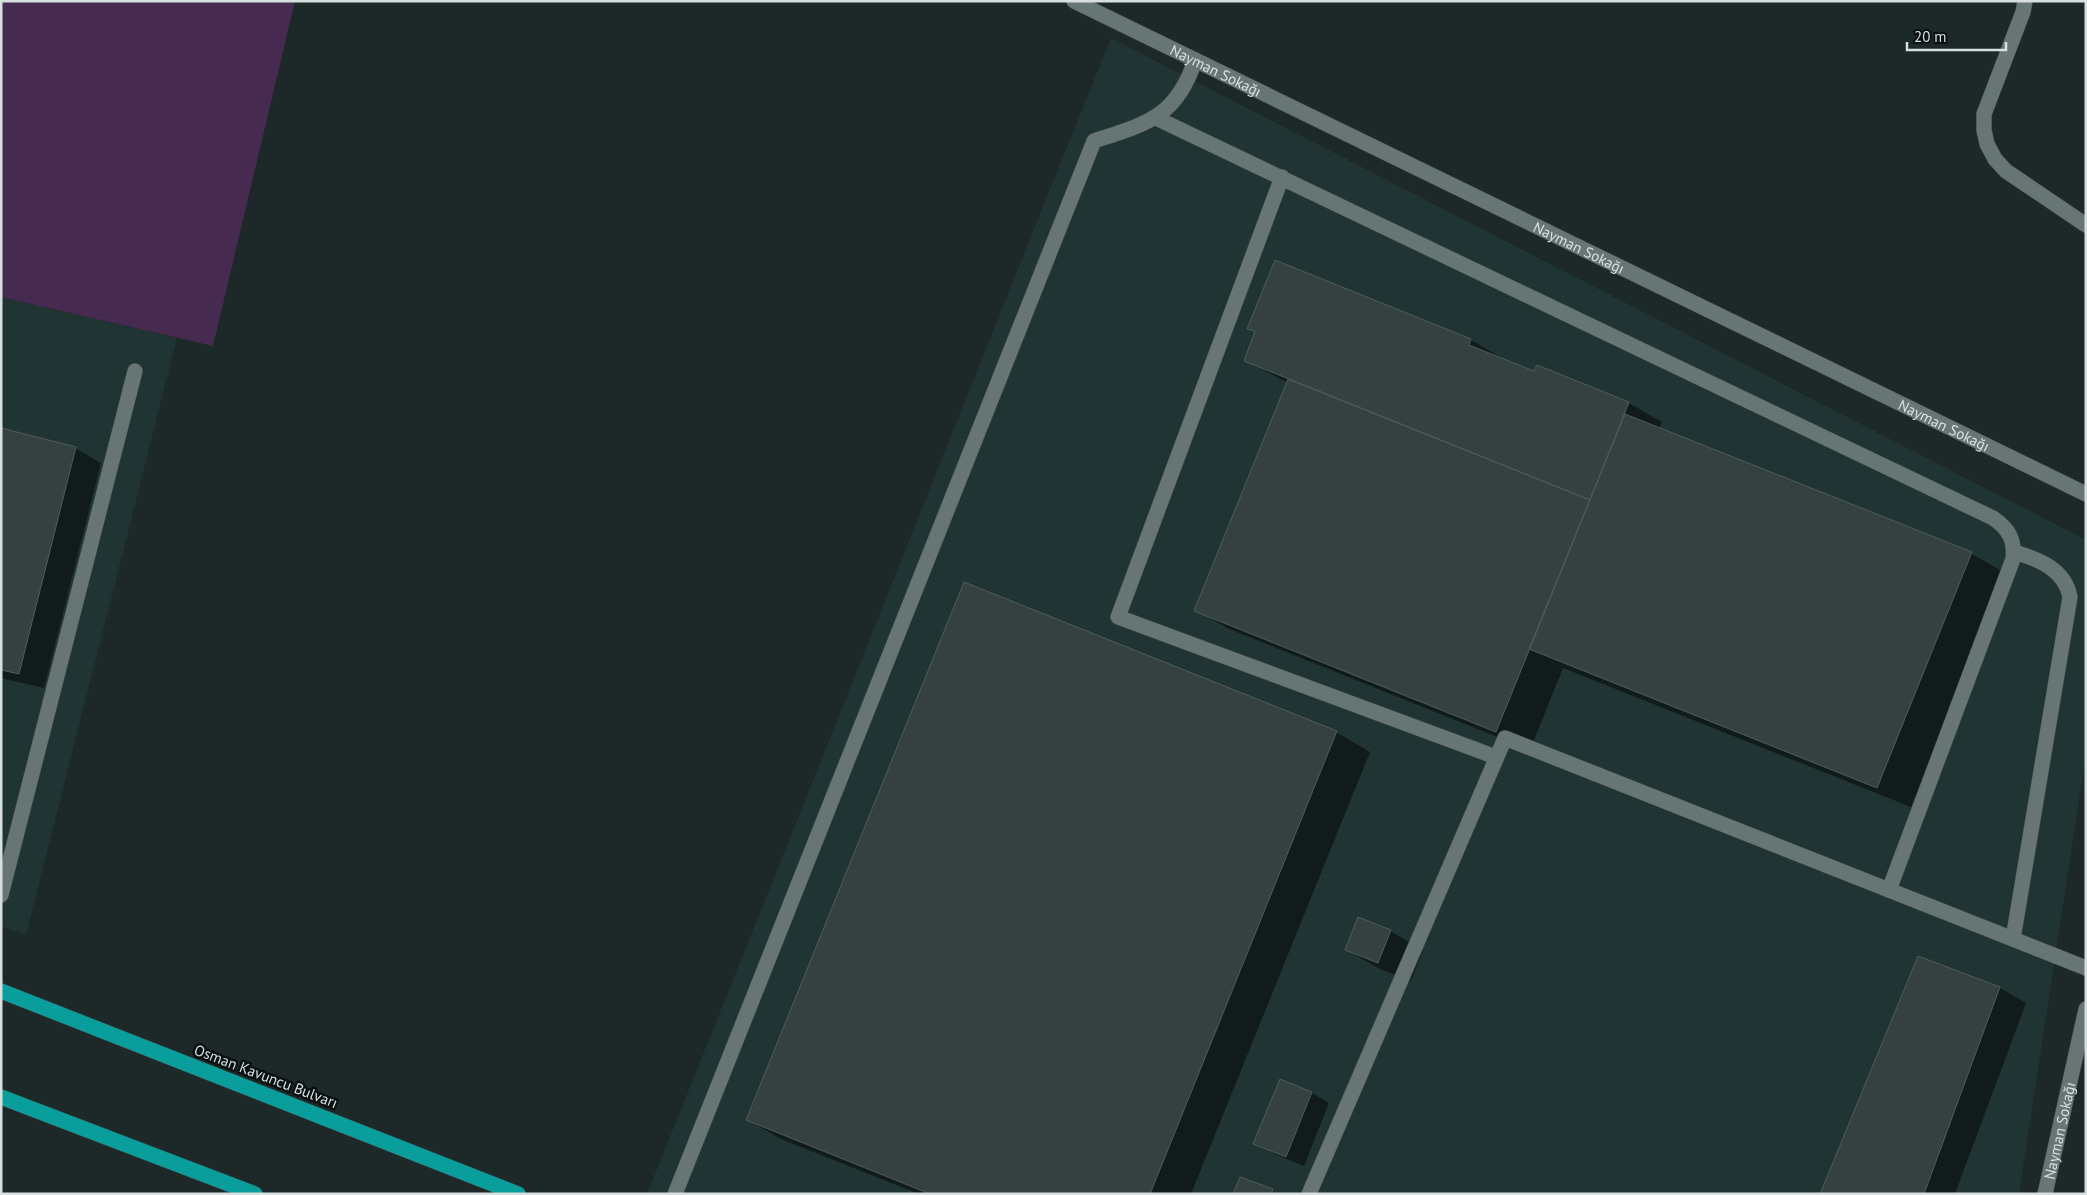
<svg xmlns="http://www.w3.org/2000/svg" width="2087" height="1195" font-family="'PT Sans',sans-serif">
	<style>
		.built { fill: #203434 }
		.green { fill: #462a4f }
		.shadow { fill: #0007 }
		.building { fill: #344140; stroke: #4f5c5c }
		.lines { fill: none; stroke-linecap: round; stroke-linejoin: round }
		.minor-casing { stroke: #3d4847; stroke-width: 16 }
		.highway-casing { stroke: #3d4847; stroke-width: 16 }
		.minor { stroke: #677574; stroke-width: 15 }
		.highway { stroke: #099d9c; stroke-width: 15 }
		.labels { text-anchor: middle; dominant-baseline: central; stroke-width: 5; stroke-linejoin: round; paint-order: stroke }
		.street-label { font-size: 15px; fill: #d8e0df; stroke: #0b1010 }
	</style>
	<rect width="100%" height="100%" fill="#1d2929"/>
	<!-- built -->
	<path class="built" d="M 1111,38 L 2086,540 L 2086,754 L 2019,1194 L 647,1194 Z
		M 1,297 L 177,338 L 26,935 L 1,926 Z"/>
	<!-- green -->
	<path class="green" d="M 1,1 L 295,1 L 213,346 L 1,297 Z"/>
	<!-- shadow -->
	<path class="shadow" d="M 1275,262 L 1471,340 L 1504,359 L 1535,373 L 1537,367 L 1629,403 L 1662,422 L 1659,429 L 1972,554 L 2005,573 L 1911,807 L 1563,668 L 1530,750 L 1229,629 L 1196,610 L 1288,383 L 1245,360 L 1256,332 L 1249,328 Z
		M 1,430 L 75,448 L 101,463 L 44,688 L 1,678 Z
		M 1336,732 L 1370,752 L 1191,1194 L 919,1194 L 781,1139 L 748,1120 Z
		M 1390,931 L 1423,950 L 1411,981 L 1380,969 L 1346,950 Z
		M 1918,958 L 2000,988 L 2026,1003 L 1955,1194 L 1821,1194 Z
		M 1280,1080 L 1312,1093 L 1329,1103 L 1304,1166 L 1272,1153 L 1255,1143 Z"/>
	<!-- building -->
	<path class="building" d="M 1275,260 L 1471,339 L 1469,345 L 1534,371 L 1537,365 L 1629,402 L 1590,500 L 1244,361 L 1255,331 L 1247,329 Z
		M 1288,379 L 1590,500 L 1496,732 L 1194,611 Z
		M 1625,414 L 1972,552 L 1877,788 L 1529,649 Z
		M 1,428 L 76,447 L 19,674 L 1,670 Z
		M 964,582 L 1337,731 L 1150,1194 L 930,1194 L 746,1120 Z
		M 1358,917 L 1391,930 L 1378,963 L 1345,950 Z
		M 1918,956 L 2000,987 L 1924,1194 L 1820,1194 Z
		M 1280,1079 L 1312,1092 L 1286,1157 L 1253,1144 Z
		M 1240,1177 L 1273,1189 L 1271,1194 L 1233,1194 Z"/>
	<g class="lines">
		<!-- minor casing -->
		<g class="minor-casing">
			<g id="minor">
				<path id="s1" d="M 1074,1 L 2086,494"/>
				<path d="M 2025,1 L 2023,12 L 1984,114 L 1984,130 L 1987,144 L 1995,159 L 2006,171 L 2086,225"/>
				<path d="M 1156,118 L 1993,518 C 2009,529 2015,540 2013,559 L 1889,890"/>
				<path d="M 1282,177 L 1118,617 L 1496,757"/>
				<path d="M 1,895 L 135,371"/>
				<path d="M 2013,939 L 2070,597 C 2065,569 2038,559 2014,552"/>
				<path d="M 675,1194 L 1094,141 C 1146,124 1177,117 1195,60"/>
				<path d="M 1309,1194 L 1505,738 L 2086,968"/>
				<path id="s2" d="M 2045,1194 L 2086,1009"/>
			</g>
		</g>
		<!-- highway casing -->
		<g class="highway-casing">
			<path id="highway" d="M 1,991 L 518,1194
				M 1,1097 L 255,1194"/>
		</g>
		<!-- minor -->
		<use href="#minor" class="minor"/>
		<!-- highway -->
		<use href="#highway" class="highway"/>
	</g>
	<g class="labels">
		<!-- street labels -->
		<g class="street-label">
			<text stroke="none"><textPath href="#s1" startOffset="158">Nayman Sokağı</textPath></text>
			<text stroke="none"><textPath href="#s1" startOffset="562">Nayman Sokağı</textPath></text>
			<text stroke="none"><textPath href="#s1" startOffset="968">Nayman Sokağı</textPath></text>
			<text transform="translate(266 1076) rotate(21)">Osman Kavuncu Bulvarı</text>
			<text stroke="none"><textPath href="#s2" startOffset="65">Nayman Sokağı</textPath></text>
		</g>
	</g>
	<!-- border -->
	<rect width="2087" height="1195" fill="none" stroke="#d8e0df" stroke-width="5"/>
	<!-- scale -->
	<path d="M1907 42v8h99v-8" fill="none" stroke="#d8e0df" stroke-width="2.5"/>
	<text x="1914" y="42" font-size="15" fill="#d8e0df" stroke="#0b1010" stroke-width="4" paint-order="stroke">20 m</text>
</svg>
